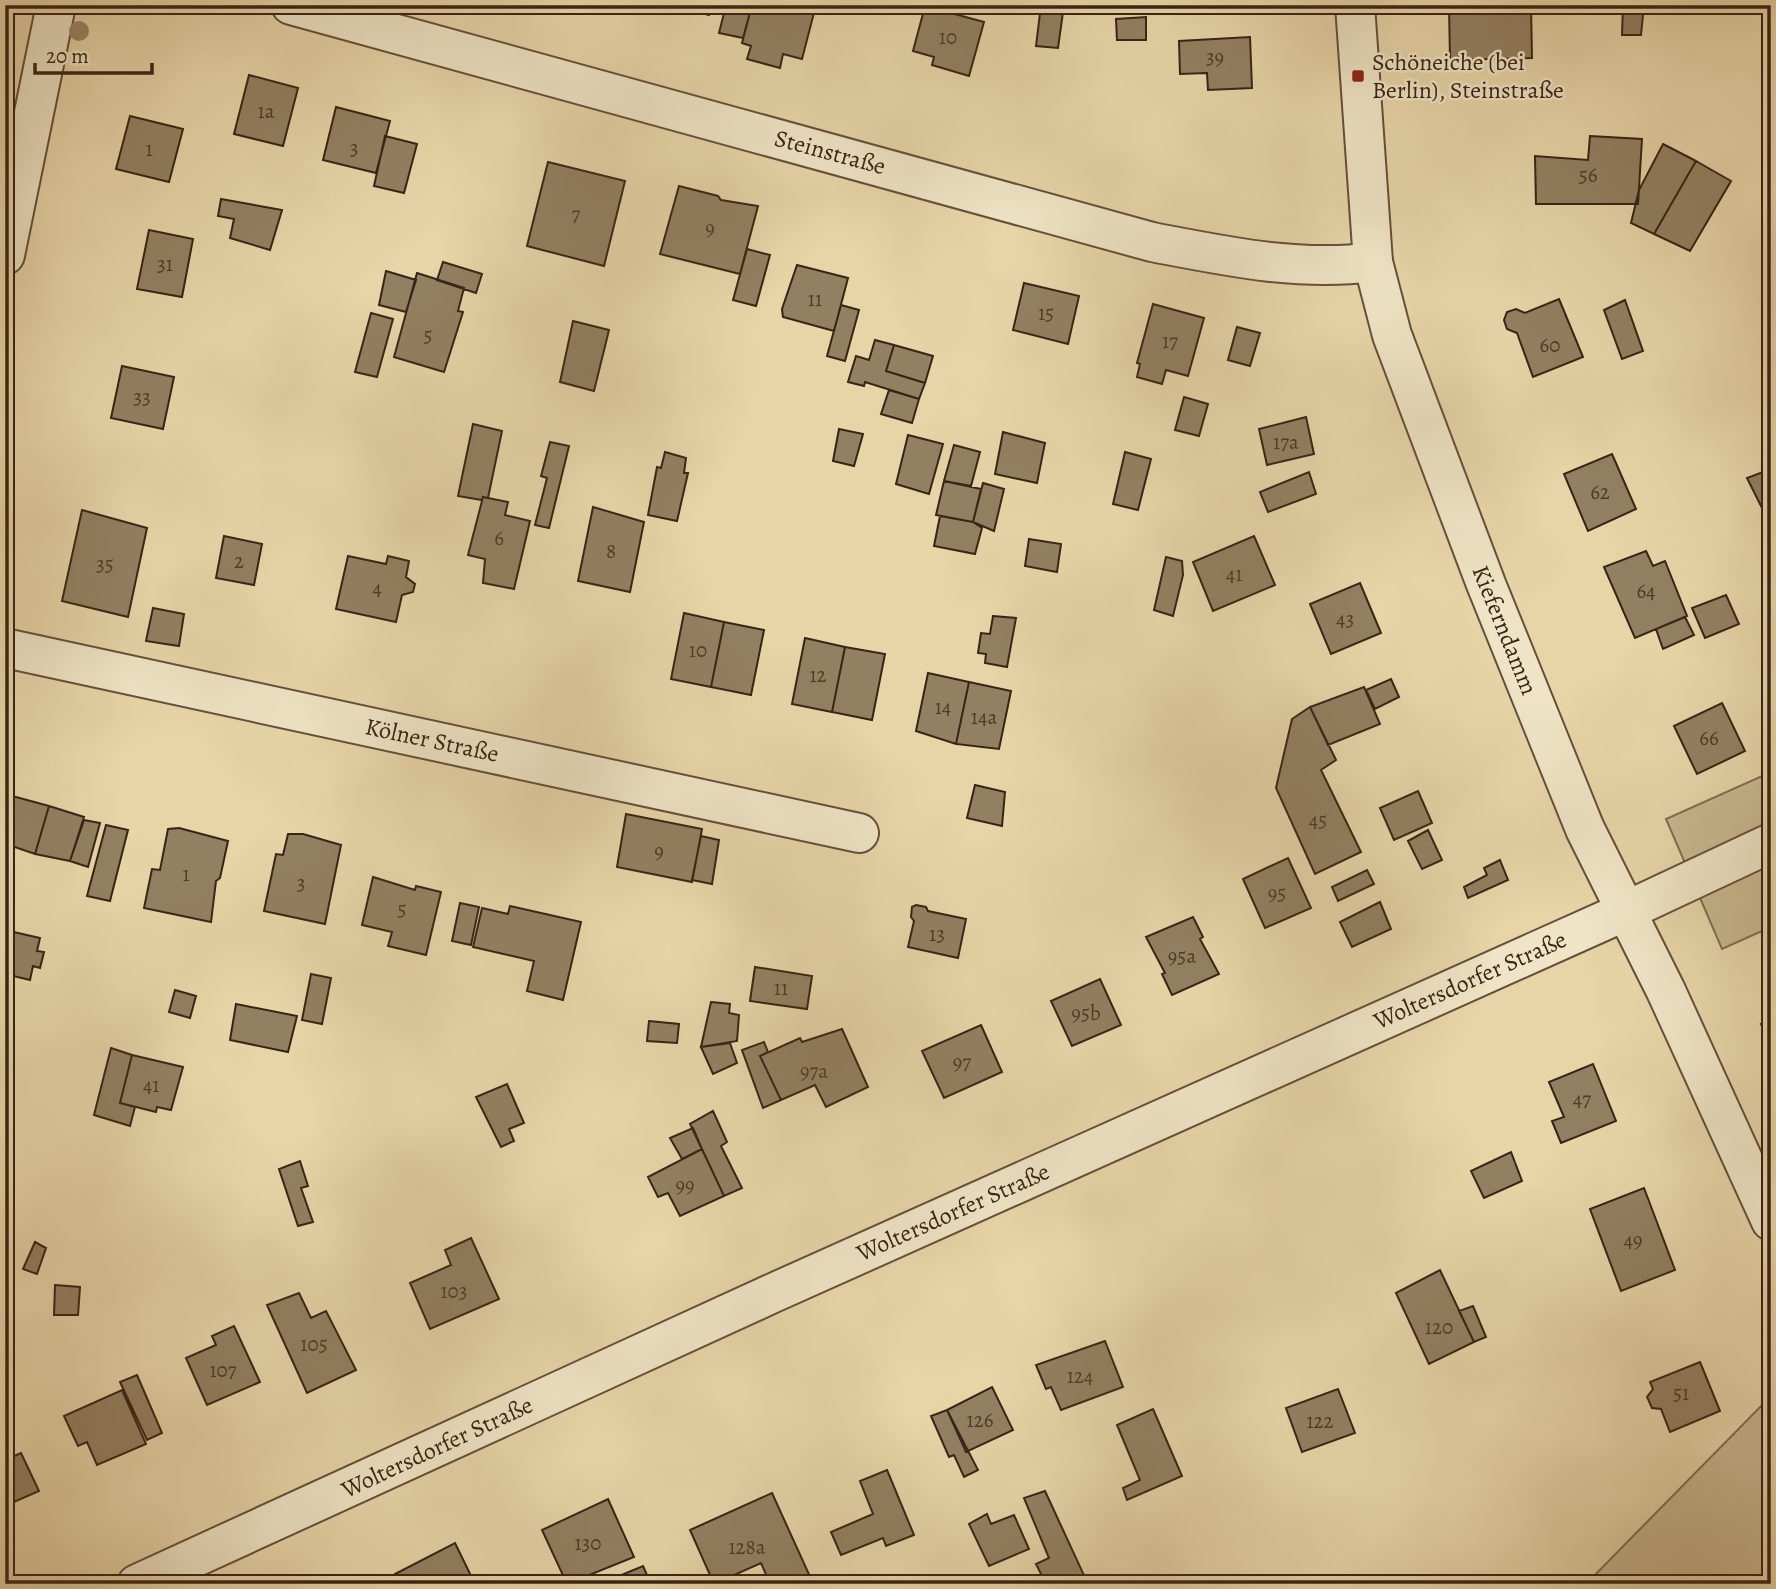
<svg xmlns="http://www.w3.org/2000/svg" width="1776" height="1589" font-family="Alegreya,serif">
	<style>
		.green { fill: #c9b78f; stroke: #806e52; stroke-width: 2 }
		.building { fill: #938062; stroke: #382416; stroke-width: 2 }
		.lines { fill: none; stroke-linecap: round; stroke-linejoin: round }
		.minor-casing { stroke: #64503a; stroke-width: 42 }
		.tertiary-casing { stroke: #64503a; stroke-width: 42 }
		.minor { stroke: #efe4c6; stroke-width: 38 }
		.tertiary { stroke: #efe4c6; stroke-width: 38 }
		.tree { fill: #9b8868 }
		.poi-dot { fill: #8f2418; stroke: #efe4c6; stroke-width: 2.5 }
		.labels { text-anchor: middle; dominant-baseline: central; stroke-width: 5; stroke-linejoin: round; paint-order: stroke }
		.number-label { font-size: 21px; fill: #4f3b29 }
		.poi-label { font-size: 24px; fill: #382416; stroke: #efe4c6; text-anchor: start }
		.street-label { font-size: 24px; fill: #382416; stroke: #efe4c6 }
	</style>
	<rect width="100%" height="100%" fill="#e7d5a8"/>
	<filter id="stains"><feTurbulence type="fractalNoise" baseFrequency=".00286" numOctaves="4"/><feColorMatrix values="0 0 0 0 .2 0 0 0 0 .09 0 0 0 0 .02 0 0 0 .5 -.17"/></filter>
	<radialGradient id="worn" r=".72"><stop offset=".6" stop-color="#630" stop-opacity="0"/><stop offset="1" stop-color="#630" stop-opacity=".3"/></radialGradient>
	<!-- green -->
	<path class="green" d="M 1771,772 L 1771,927 L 1722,949 L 1666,819 Z
		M 1766,1401 L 1771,1405 L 1771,1584 L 1586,1584 Z"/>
	<!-- building -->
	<path class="building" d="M 687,5 L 711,5 L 709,15 L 686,9 Z
		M 726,5 L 752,5 L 743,38 L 719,33 Z
		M 752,5 L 816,5 L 802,59 L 783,54 L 780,68 L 747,59 L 751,46 L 742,43 Z
		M 1041,5 L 1064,5 L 1058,48 L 1036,46 Z
		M 1449,5 L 1531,5 L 1532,58 L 1450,60 Z
		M 1623,5 L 1644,5 L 1641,35 L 1622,35 Z
		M 925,6 L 984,22 L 969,76 L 932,65 L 934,57 L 913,51 Z
		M 1146,17 L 1146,40 L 1117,40 L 1116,19 Z
		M 1250,37 L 1252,88 L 1208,90 L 1207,73 L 1180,74 L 1179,41 Z
		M 249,75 L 298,88 L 283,146 L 234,134 Z
		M 336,107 L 390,121 L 376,173 L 323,160 Z
		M 130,116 L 183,129 L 169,182 L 116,169 Z
		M 385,136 L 417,144 L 404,193 L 374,186 Z
		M 1590,136 L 1642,139 L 1638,204 L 1536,204 L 1535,156 L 1588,160 Z
		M 1663,144 L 1696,161 L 1654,234 L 1631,223 L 1639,190 Z
		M 1696,161 L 1731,181 L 1690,251 L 1654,234 Z
		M 548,162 L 625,181 L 604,266 L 527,246 Z
		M 679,186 L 718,196 L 721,200 L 758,206 L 740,274 L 660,254 Z
		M 221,199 L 282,210 L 270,250 L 230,238 L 234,219 L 218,216 Z
		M 149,230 L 193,239 L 182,297 L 137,289 Z
		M 747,249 L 770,255 L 756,306 L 733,300 Z
		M 443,262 L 482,274 L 476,293 L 437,280 Z
		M 797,265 L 848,278 L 834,331 L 783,317 L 782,309 Z
		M 386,271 L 416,280 L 406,312 L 379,305 Z
		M 417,273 L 464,288 L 458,311 L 463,312 L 444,372 L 394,357 Z
		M 1024,283 L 1079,296 L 1068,344 L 1013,330 Z
		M 1559,299 L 1583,357 L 1533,377 L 1517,333 L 1507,329 L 1504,320 L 1507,312 L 1516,309 L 1525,313 Z
		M 1625,300 L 1643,351 L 1622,359 L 1604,310 Z
		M 1153,304 L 1204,318 L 1188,376 L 1166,370 L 1162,384 L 1137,377 L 1140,364 L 1137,363 Z
		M 841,305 L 859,310 L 845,361 L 827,356 Z
		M 371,313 L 393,319 L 377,377 L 355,372 Z
		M 573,321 L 609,330 L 594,391 L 560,382 Z
		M 1237,327 L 1260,333 L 1250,366 L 1228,360 Z
		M 875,340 L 894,345 L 886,371 L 925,383 L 919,399 L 865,382 L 864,386 L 848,382 L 856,356 L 869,360 Z
		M 894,345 L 933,356 L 925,383 L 886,371 Z
		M 122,366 L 174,377 L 163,429 L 111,418 Z
		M 889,390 L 919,399 L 912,423 L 881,414 Z
		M 1184,397 L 1208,404 L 1199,436 L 1175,430 Z
		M 1306,417 L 1314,454 L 1267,465 L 1259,429 Z
		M 473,424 L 502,431 L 488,498 L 483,497 L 482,500 L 458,496 Z
		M 839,429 L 863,434 L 854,466 L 833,461 Z
		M 1003,432 L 1045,443 L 1037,483 L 995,474 Z
		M 908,435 L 943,444 L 929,494 L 896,484 Z
		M 550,442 L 569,446 L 549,528 L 535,525 L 547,478 L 541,476 Z
		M 954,445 L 980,452 L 971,486 L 944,481 Z
		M 665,452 L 686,458 L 684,473 L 688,473 L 677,521 L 648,515 L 657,467 L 661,468 Z
		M 1125,452 L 1151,459 L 1138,510 L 1113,504 Z
		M 1612,454 L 1636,509 L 1588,531 L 1564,474 Z
		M 1771,469 L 1771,507 L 1763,510 L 1747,478 Z
		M 1309,472 L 1316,494 L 1268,512 L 1260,492 Z
		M 944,481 L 981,489 L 973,522 L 936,515 Z
		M 983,483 L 1004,489 L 994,531 L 973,522 Z
		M 483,497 L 508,502 L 505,515 L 530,521 L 514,589 L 483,583 L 485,559 L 468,555 Z
		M 593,507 L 644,522 L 630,592 L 578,581 Z
		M 82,510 L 147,528 L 128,617 L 62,601 Z
		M 940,516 L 973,522 L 982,528 L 975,554 L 934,546 Z
		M 224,536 L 262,544 L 254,585 L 216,578 Z
		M 1254,536 L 1275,585 L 1213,611 L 1193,562 Z
		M 1029,539 L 1061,544 L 1057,572 L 1025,566 Z
		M 1646,551 L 1653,566 L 1665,561 L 1687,616 L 1635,638 L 1604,567 Z
		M 348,556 L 386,564 L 388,556 L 409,561 L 406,577 L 415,584 L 413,592 L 402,595 L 396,622 L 336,609 Z
		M 1166,557 L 1182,561 L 1183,575 L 1173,616 L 1154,610 Z
		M 1360,583 L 1381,633 L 1331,654 L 1310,604 Z
		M 1726,595 L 1739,624 L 1705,638 L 1692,608 Z
		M 153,608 L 184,614 L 179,646 L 146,641 Z
		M 684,613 L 724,622 L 711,687 L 671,679 Z
		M 993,616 L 1016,618 L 1007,667 L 985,663 L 986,654 L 978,653 L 981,633 L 990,634 Z
		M 1685,617 L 1694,635 L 1663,649 L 1656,629 Z
		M 724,622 L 764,630 L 751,695 L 711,687 Z
		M 805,638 L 845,647 L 832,712 L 792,704 Z
		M 845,647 L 885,654 L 872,720 L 832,712 Z
		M 928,673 L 969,682 L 956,744 L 916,731 Z
		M 1391,679 L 1399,697 L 1375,709 L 1366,690 Z
		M 969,682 L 1011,691 L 999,749 L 956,744 Z
		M 1364,687 L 1380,724 L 1328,745 L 1310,707 Z
		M 1722,703 L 1745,751 L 1697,774 L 1674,726 Z
		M 1310,707 L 1336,760 L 1321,770 L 1361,852 L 1315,874 L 1276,788 L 1292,719 Z
		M 975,785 L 1005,792 L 1002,826 L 967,818 Z
		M 1418,791 L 1432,823 L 1394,840 L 1380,808 Z
		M 5,794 L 49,806 L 35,854 L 9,845 L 5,857 Z
		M 49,806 L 84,817 L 70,861 L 35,854 Z
		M 626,814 L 702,829 L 692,882 L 617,867 Z
		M 84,820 L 100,823 L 88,867 L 70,861 Z
		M 106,825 L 128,830 L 110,901 L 87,896 Z
		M 179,828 L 228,841 L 220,878 L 216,881 L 211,922 L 144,908 L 152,869 L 160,870 L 168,829 Z
		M 1428,830 L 1442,860 L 1422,869 L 1408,841 Z
		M 288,834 L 303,834 L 341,845 L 325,924 L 264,911 L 276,854 L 283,855 Z
		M 701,836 L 719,840 L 712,884 L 692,880 Z
		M 1288,858 L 1311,908 L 1265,928 L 1243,879 Z
		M 1500,860 L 1508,880 L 1468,898 L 1464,887 L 1487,875 L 1484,868 Z
		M 1367,870 L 1374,884 L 1338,901 L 1332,887 Z
		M 373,877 L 415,890 L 416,886 L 441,892 L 426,955 L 388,946 L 392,932 L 362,925 Z
		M 1380,902 L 1391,929 L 1352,947 L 1340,922 Z
		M 460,903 L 479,907 L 471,945 L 452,941 Z
		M 916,905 L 926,907 L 928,911 L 966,919 L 958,958 L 908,947 L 914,921 L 911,917 L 912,907 Z
		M 510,906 L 581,922 L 563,1000 L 527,991 L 534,961 L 473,947 L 482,908 L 508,914 Z
		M 1193,917 L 1203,937 L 1200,939 L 1219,974 L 1172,995 L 1162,974 L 1165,973 L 1146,937 Z
		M 5,930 L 40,938 L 37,951 L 44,952 L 40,968 L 33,966 L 30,980 L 5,974 Z
		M 755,967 L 812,976 L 807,1009 L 750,1001 Z
		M 311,974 L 331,978 L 322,1024 L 302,1020 Z
		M 1100,979 L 1121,1025 L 1072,1046 L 1051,1001 Z
		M 175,990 L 196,996 L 190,1018 L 169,1012 Z
		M 711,1002 L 730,1004 L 729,1013 L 739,1015 L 737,1041 L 701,1047 Z
		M 236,1004 L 297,1016 L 288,1052 L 230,1040 Z
		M 649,1021 L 679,1024 L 677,1043 L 647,1041 Z
		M 1771,1021 L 1771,1047 L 1761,1024 Z
		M 981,1025 L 1002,1072 L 944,1098 L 922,1051 Z
		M 842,1029 L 868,1087 L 826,1107 L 815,1085 L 781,1100 L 760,1056 L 800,1038 L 802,1042 Z
		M 764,1042 L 768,1052 L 760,1056 L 781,1100 L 763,1108 L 742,1050 Z
		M 730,1043 L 737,1063 L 713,1074 L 701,1047 Z
		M 111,1048 L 132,1055 L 120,1103 L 135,1107 L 130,1126 L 94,1115 Z
		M 132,1055 L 183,1067 L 171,1110 L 157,1107 L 156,1112 L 120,1103 Z
		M 1593,1064 L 1616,1121 L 1561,1143 L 1552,1121 L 1564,1117 L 1549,1082 Z
		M 507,1084 L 524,1123 L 509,1129 L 514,1141 L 501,1147 L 476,1097 Z
		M 713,1111 L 727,1142 L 721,1146 L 742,1188 L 724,1196 L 690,1124 Z
		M 693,1128 L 702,1149 L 682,1159 L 670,1138 Z
		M 702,1149 L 724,1196 L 680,1216 L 668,1193 L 658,1197 L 648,1177 Z
		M 1511,1152 L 1522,1181 L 1484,1198 L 1471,1171 Z
		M 300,1161 L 308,1186 L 301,1188 L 313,1222 L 298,1226 L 279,1169 Z
		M 1644,1188 L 1675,1270 L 1621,1291 L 1590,1209 Z
		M 471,1238 L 499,1299 L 430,1329 L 410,1283 L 451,1265 L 445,1250 Z
		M 35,1242 L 46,1248 L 37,1274 L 23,1269 Z
		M 1440,1270 L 1474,1342 L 1429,1364 L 1396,1293 Z
		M 55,1285 L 80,1287 L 78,1315 L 54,1315 Z
		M 299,1293 L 311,1318 L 326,1311 L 356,1370 L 307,1393 L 267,1305 Z
		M 1473,1306 L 1486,1337 L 1474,1342 L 1459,1311 Z
		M 234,1326 L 260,1382 L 207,1405 L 186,1358 L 216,1345 L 212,1336 Z
		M 1105,1341 L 1123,1387 L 1061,1410 L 1051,1387 L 1046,1389 L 1036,1365 Z
		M 1700,1362 L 1720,1411 L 1670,1432 L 1661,1409 L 1652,1408 L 1647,1397 L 1653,1389 L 1650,1382 Z
		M 137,1375 L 162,1433 L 147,1440 L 120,1382 Z
		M 992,1387 L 1013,1430 L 966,1452 L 947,1410 Z
		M 1338,1389 L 1355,1433 L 1302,1452 L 1286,1408 Z
		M 122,1390 L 146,1444 L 97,1465 L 87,1442 L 78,1446 L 64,1416 Z
		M 1153,1409 L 1182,1476 L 1127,1500 L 1123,1488 L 1140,1480 L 1117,1425 Z
		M 947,1410 L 978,1470 L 964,1477 L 954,1455 L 949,1457 L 931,1416 Z
		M 21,1453 L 39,1491 L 5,1506 L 5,1460 Z
		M 887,1470 L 914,1535 L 886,1546 L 883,1538 L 841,1555 L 831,1532 L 873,1514 L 860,1481 Z
		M 1045,1491 L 1088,1584 L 1046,1584 L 1036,1564 L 1049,1558 L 1024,1498 Z
		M 772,1493 L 812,1581 L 805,1584 L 770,1584 L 761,1563 L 714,1584 L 690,1530 Z
		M 608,1499 L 634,1557 L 567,1584 L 542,1530 Z
		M 987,1514 L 991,1524 L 1014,1515 L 1029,1549 L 989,1566 L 969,1524 Z
		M 455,1543 L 475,1584 L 399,1584 L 395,1574 Z
		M 643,1566 L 651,1584 L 609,1584 L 607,1581 Z"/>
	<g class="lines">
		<!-- minor casing -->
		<g class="minor-casing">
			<path id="minor" d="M 291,5 L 1152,242 C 1225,256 1299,272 1373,262
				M 5,255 L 56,5
				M 5,648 L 859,833
				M 1626,911 L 1771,843"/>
		</g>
		<!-- tertiary casing -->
		<g class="tertiary-casing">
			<path id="tertiary" d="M 1355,5 L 1373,262 L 1392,335 L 1486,584 L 1585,829 L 1666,991 L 1771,1221
				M 137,1584 L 773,1293 L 1626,911"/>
		</g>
		<!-- minor -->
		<use href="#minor" class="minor"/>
		<!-- tertiary -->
		<use href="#tertiary" class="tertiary"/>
	</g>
	<!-- trees -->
	<circle class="tree" cx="79" cy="31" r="10"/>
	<!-- markers -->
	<rect class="poi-dot" x="1351" y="69" width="14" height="14" rx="3.5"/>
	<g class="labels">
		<!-- number labels -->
		<g class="number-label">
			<text x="948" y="37">10</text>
			<text x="1215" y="57">39</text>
			<text x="266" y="111">1a</text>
			<text x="354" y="148">3</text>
			<text x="149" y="149">1</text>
			<text x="1588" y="175">56</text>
			<text x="576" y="214">7</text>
			<text x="710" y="228">9</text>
			<text x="165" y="264">31</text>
			<text x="815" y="299">11</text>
			<text x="1046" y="313">15</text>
			<text x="428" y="335">5</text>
			<text x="1170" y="341">17</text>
			<text x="1550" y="345">60</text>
			<text x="142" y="397">33</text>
			<text x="1286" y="442">17a</text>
			<text x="1600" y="492">62</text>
			<text x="499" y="538">6</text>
			<text x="611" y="551">8</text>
			<text x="239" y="561">2</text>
			<text x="105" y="564">35</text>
			<text x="1234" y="574">41</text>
			<text x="377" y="588">4</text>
			<text x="1646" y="591">64</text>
			<text x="1345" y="619">43</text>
			<text x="698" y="650">10</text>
			<text x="818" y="675">12</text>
			<text x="943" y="707">14</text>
			<text x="984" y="717">14a</text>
			<text x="1709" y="738">66</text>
			<text x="1318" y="820">45</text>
			<text x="659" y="851">9</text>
			<text x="186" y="874">1</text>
			<text x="301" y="883">3</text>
			<text x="1277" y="893">95</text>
			<text x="402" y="909">5</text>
			<text x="937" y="934">13</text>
			<text x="1182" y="956">95a</text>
			<text x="781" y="988">11</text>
			<text x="1086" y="1013">95b</text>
			<text x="962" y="1062">97</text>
			<text x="814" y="1071">97a</text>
			<text x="151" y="1085">41</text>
			<text x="1582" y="1099">47</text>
			<text x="685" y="1185">99</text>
			<text x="1633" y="1240">49</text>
			<text x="454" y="1291">103</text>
			<text x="1439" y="1327">120</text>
			<text x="314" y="1344">105</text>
			<text x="223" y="1370">107</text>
			<text x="1080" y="1376">124</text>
			<text x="1681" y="1393">51</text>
			<text x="980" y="1420">126</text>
			<text x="1320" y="1421">122</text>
			<text x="588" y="1543">130</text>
			<text x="747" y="1547">128a</text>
		</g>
		<!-- poi labels -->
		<g class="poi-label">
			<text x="1372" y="62">Schöneiche (bei<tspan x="1372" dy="28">Berlin), Steinstraße</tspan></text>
		</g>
		<!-- street labels -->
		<g class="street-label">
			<text transform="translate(830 152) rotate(15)">Steinstraße</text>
			<text transform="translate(1505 630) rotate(68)">Kieferndamm</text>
			<text transform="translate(432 740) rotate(12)">Kölner Straße</text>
			<text transform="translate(1470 980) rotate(-24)">Woltersdorfer Straße</text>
			<text transform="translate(953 1212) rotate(-24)">Woltersdorfer Straße</text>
			<text transform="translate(437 1447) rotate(-25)">Woltersdorfer Straße</text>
		</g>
	</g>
	<!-- margin -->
	<rect width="1776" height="1589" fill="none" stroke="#e7d5a8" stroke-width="28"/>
	<rect x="7" y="7" width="1762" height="1575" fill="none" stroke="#382416" stroke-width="3.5"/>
	<rect x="14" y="14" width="1748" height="1561" fill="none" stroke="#382416" stroke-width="2"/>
	<!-- scale -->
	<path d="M35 63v10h117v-10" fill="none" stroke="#382416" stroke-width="3.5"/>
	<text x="46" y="63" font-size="21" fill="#382416" stroke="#efe4c6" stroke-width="5" paint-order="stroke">20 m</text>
	<rect width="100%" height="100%" filter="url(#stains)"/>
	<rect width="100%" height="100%" fill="url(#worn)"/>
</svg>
